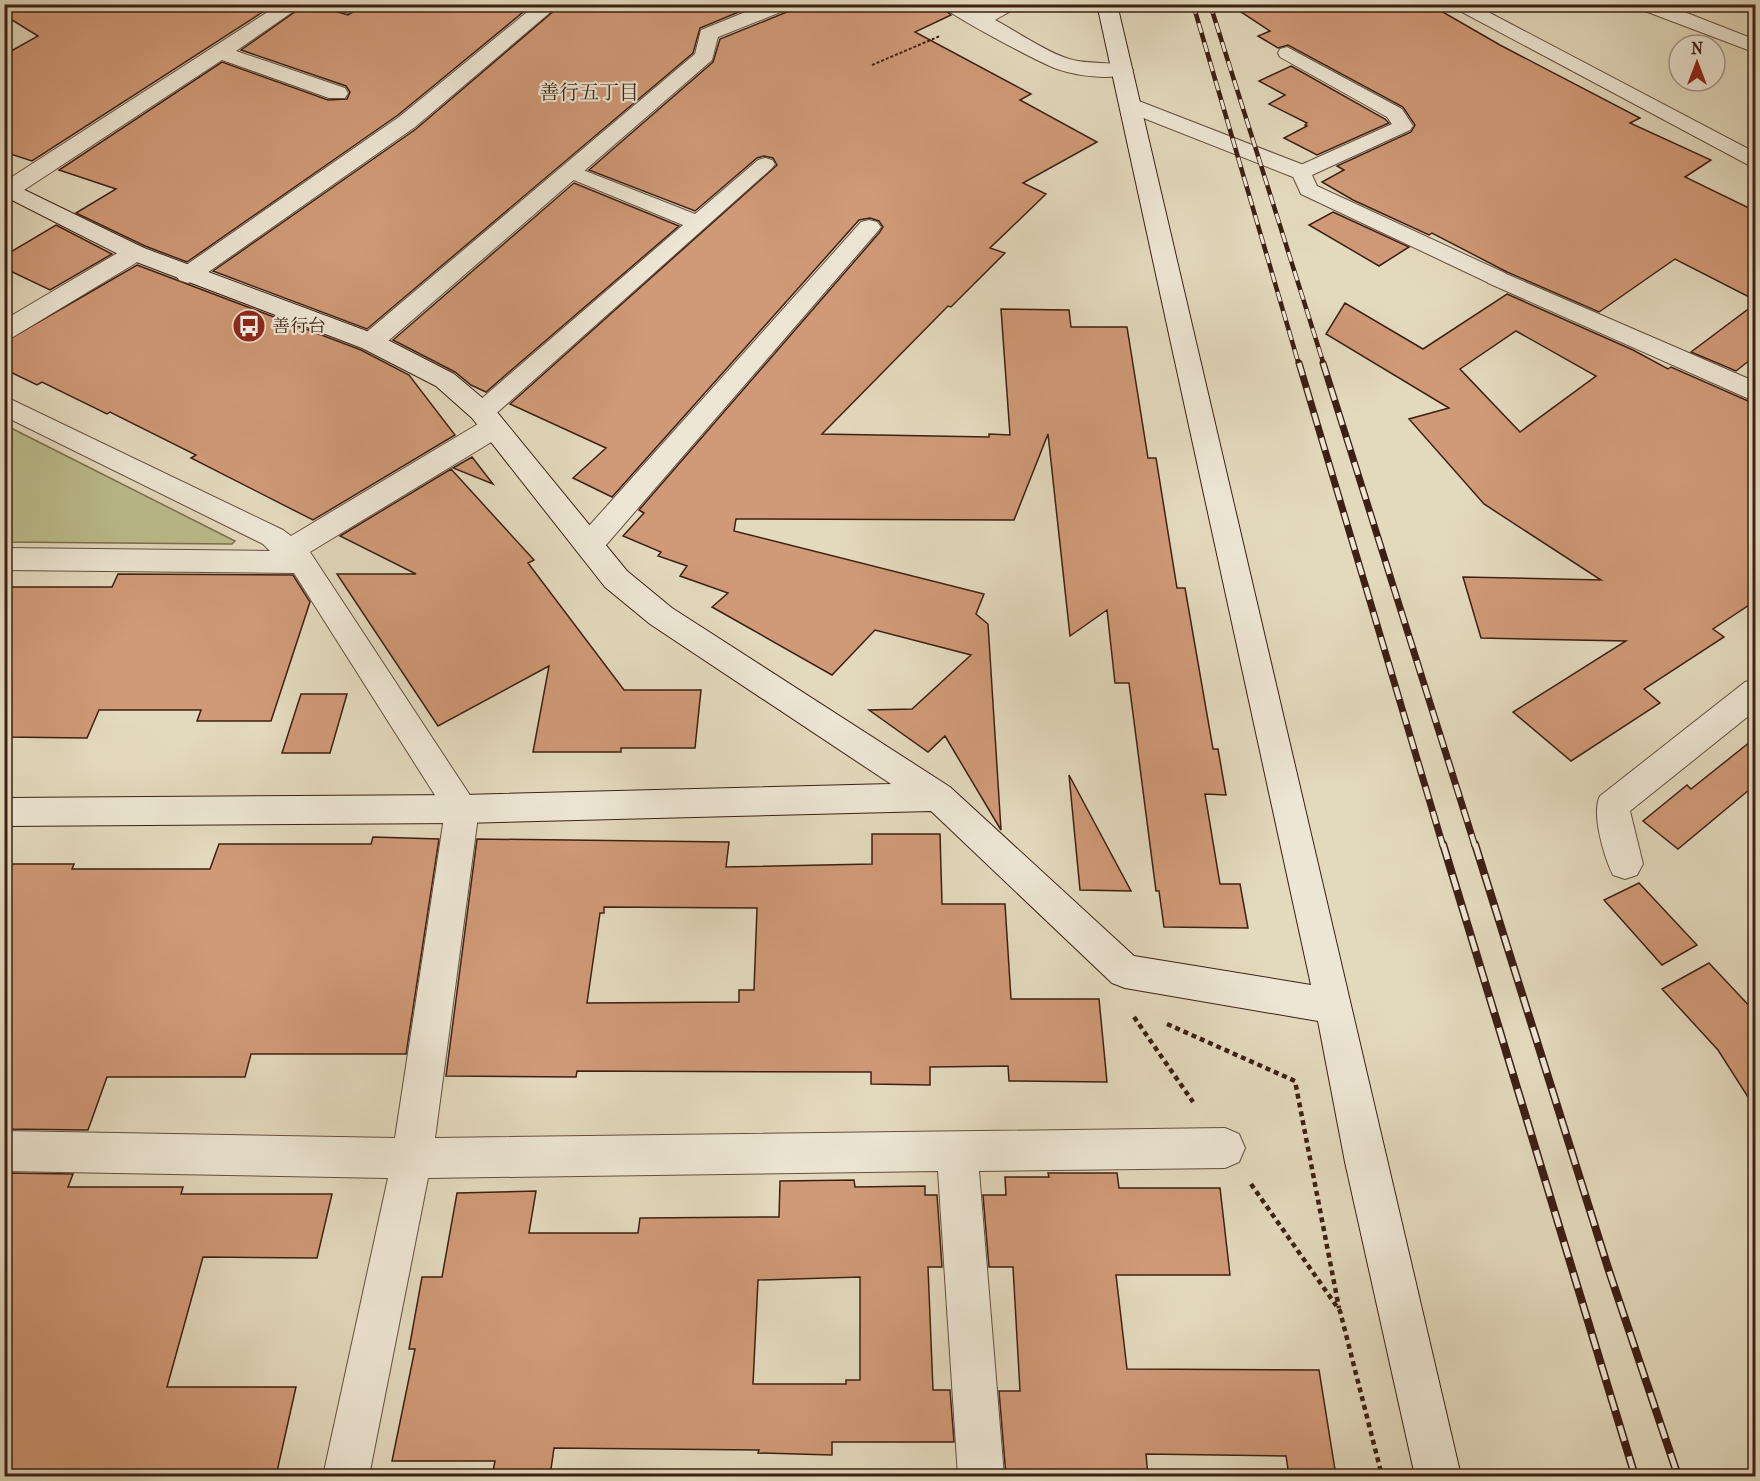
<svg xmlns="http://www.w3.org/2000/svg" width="1760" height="1481" font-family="'IM FELL French Canon','Noto Serif JP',serif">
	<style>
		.green { fill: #bcbc8c; stroke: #7c6e50; stroke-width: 1.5 }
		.building { fill: #d09977; stroke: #3d2015; stroke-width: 1.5; fill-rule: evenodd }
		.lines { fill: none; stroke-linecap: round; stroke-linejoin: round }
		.lane-casing { stroke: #664e3f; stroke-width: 2 }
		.street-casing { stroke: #664e3f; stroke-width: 2 }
		.secondary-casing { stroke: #3d2015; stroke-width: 2 }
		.path-far1 { stroke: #3d2015; stroke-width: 2; stroke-dasharray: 3 2; stroke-linecap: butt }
		.path { stroke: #3d2015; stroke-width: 4.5; stroke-dasharray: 5 4; stroke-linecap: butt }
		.lane { fill: #ede6d4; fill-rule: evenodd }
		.street { fill: #ede6d4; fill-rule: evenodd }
		.secondary { fill: #ede6d4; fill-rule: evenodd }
		.rail-far2-casing { stroke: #3d2015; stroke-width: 4.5 }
		.rail-far1-casing { stroke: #3d2015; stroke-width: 7 }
		.rail-casing { stroke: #3d2015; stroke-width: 8 }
		.rail-far2 { stroke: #ede6d4; stroke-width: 3; stroke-dasharray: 10; stroke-linecap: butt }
		.rail-far1 { stroke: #ede6d4; stroke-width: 4.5; stroke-dasharray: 13; stroke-linecap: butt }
		.rail { stroke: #ede6d4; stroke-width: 5; stroke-dasharray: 16; stroke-linecap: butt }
		.labels { text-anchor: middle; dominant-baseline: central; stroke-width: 4.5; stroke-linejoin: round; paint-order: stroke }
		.far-poi-label { font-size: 18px; fill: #3d2015; stroke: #ede6d4; text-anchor: start }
		.far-neighbourhood-label { font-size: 20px; fill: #3d2015; stroke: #ede6d4 }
	</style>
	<rect width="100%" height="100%" fill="#e3d9bd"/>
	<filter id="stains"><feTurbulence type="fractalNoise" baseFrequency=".00333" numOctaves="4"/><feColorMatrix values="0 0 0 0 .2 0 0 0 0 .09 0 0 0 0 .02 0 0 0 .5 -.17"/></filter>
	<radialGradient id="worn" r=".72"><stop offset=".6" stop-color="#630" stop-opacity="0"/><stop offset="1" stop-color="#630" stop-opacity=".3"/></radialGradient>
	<!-- green -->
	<path class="green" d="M 5,425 L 235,541 L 232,544 L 5,542 Z"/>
	<!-- building -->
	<path class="building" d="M 4,4 L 275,4 L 32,161 L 4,152 L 4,55 L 38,36 L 4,15 Z
		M 306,4 L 327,4 L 331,10 L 348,15 L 366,4 L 533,4 L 398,115 L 187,262 L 145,246 L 76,213 L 116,189 L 59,170 L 222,62 L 328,100 L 347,99 L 350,92 L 346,86 L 241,50 Z
		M 562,4 L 758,4 L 700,28 L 693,53 L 367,329 L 213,271 L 416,129 Z
		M 796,4 L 938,4 L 951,15 L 915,32 L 1031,94 L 1020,100 L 1097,142 L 1023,183 L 1046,194 L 990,248 L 1005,253 L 951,307 L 948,306 L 822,434 L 989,437 L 989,434 L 1010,435 L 1001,309 L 1069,310 L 1071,327 L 1127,327 L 1148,458 L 1156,458 L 1177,588 L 1185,588 L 1213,749 L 1218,749 L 1226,795 L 1205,794 L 1220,884 L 1240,884 L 1248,928 L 1164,927 L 1159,891 L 1156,891 L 1129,683 L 1115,683 L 1107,610 L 1070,636 L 1048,434 L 1014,520 L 736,519 L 734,531 L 984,594 L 976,614 L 988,624 L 1001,830 L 945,736 L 928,752 L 869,710 L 912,709 L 971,655 L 875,630 L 832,675 L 712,607 L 728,593 L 680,576 L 687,566 L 658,556 L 661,552 L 623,536 L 644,513 L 639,510 L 879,233 L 883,227 L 879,221 L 870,218 L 859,220 L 612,497 L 573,478 L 606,448 L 510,404 L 777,165 L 773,158 L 764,156 L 757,158 L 695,211 L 589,170 L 713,62 L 720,39 L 792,10 Z
		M 1229,4 L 1429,4 L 1500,45 L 1640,118 L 1630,123 L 1711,160 L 1685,177 L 1755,211 L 1755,300 L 1675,259 L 1599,312 L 1507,272 L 1432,233 L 1429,235 L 1353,200 L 1322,182 L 1344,170 L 1337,166 L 1411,132 L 1415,125 L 1403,107 L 1288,45 L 1278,48 L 1258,36 L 1270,31 Z
		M 1291,66 L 1385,119 L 1389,123 L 1317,155 L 1284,138 L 1307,126 L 1305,125 L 1307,123 L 1269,104 L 1285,95 L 1259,81 Z
		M 574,183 L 679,226 L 486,392 L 471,385 L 455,372 L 393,340 Z
		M 1333,212 L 1409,247 L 1379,266 L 1309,225 Z
		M 56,225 L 112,254 L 50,290 L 4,268 L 4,256 Z
		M 137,265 L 361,350 L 409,375 L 455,435 L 313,520 L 191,458 L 196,455 L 110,412 L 107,414 L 42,382 L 37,385 L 4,369 L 4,342 Z
		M 1507,294 L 1633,350 L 1668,369 L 1671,367 L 1755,404 L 1755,601 L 1713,629 L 1724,637 L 1644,689 L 1660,703 L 1571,761 L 1513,712 L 1626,641 L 1481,638 L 1463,577 L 1601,580 L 1484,504 L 1409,419 L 1449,408 L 1326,334 L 1345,303 L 1423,349 ZM 1516,331 L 1596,376 L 1520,432 L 1460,369 Z
		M 1755,304 L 1755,356 L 1736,371 L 1691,352 Z
		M 472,457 L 493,484 L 453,468 Z
		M 451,469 L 534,560 L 528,563 L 624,690 L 701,690 L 695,748 L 621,748 L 621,752 L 533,752 L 549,666 L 438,726 L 337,574 L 416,574 L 340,536 Z
		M 118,574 L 293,575 L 310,602 L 271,721 L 197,721 L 201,710 L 99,710 L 87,738 L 4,737 L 4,587 L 112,587 Z
		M 301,694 L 347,694 L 330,753 L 282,753 Z
		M 1755,738 L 1755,785 L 1678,849 L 1643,821 L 1687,785 L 1691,789 Z
		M 1069,775 L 1131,891 L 1080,890 Z
		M 872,834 L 940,834 L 942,904 L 1005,904 L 1011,999 L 1099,999 L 1107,1082 L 1009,1081 L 1008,1066 L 930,1067 L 930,1085 L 871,1084 L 871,1072 L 577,1071 L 576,1077 L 446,1076 L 477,839 L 729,842 L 726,867 L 872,864 ZM 604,907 L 757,908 L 754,990 L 739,990 L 739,1002 L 587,1003 L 600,913 L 604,913 Z
		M 373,837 L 439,839 L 406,1054 L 251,1054 L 245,1077 L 107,1077 L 88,1130 L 4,1129 L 4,864 L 74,864 L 72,869 L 210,869 L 219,844 L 371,844 Z
		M 1639,883 L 1697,945 L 1662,965 L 1604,900 Z
		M 1709,963 L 1755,1012 L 1755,1108 L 1718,1050 L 1662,989 Z
		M 4,1173 L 73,1174 L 68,1187 L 183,1187 L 181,1194 L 332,1194 L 317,1258 L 203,1257 L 167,1387 L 296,1387 L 276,1476 L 4,1476 Z
		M 1048,1173 L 1117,1173 L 1119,1188 L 1220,1188 L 1230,1275 L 1116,1275 L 1127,1369 L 1319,1370 L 1336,1476 L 1289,1476 L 1286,1456 L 1146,1454 L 1148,1476 L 1006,1476 L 999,1391 L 1020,1391 L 1013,1267 L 989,1267 L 983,1195 L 1006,1195 L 1005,1177 L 1049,1177 Z
		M 854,1180 L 855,1187 L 925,1186 L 925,1195 L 937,1195 L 942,1267 L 928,1267 L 933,1390 L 950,1390 L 954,1442 L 832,1442 L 832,1455 L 758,1453 L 759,1450 L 554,1448 L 550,1476 L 492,1476 L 495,1461 L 392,1461 L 415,1349 L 409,1349 L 422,1277 L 442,1277 L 457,1193 L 536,1191 L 529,1233 L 638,1233 L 640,1218 L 779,1217 L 780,1181 ZM 860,1277 L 860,1380 L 846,1380 L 846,1384 L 753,1384 L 758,1280 Z"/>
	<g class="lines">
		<!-- lane casing -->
		<g class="lane-casing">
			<path id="lane" d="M 1287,47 L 1402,109 L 1413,126 L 1410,130 L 1312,175 L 1317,186 L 1505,273 L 1508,278 L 1505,283 L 1489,283 L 1301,194 L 1291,172 L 1294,168 L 1392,124 L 1387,117 L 1280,57 L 1278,53 L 1280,49 Z
				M 765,158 L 772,160 L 775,164 L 772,168 L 491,418 L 482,420 L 473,418 L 470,412 L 473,406 L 683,225 L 564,176 L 561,172 L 564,168 L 578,168 L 695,214 L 758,160 Z"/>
		</g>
		<!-- street casing -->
		<g class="street-casing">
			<path id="street" d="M 280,4 L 304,4 L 236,51 L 345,88 L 348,93 L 345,98 L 329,98 L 222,60 L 18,194 L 4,195 L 4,182 Z
				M 329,4 L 364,4 L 349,13 L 332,8 Z
				M 537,4 L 560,4 L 415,127 L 197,280 L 188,283 L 179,280 L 176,275 L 179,270 L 399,117 Z
				M 765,4 L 794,4 L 791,8 L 718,37 L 712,60 L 380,348 L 371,350 L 362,348 L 358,342 L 362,336 L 695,54 L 701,30 Z
				M 940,4 L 966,4 L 980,12 L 995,4 L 1023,4 L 995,20 C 1018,32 1044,51 1069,59 C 1089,65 1110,61 1129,66 L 1133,70 L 1129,74 C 1107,80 1078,76 1057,69 C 1042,64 947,14 940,4 Z
				M 1447,4 L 1473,4 L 1756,153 L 1756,169 Z
				M 1634,4 L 1664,4 L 1756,40 L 1756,53 L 1637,8 Z
				M 1131,98 L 1309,167 L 1312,172 L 1309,177 L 1293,177 L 1123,110 L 1120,105 L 1123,100 Z
				M 869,220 L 877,222 L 881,227 L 877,232 L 600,552 L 590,555 L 580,552 L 575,544 L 580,536 L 861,222 Z
				M 135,246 L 144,248 L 147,253 L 144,258 L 13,337 L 4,339 L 4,320 L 126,248 Z
				M 1497,270 L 1756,382 L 1756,402 L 1488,283 L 1485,278 L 1488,273 Z
				M 4,396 L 283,530 L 291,536 L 483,421 L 493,419 L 503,421 L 507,428 L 503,435 L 310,552 L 479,809 L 435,1138 L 1225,1128 L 1239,1134 L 1245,1148 L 1239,1162 L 1225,1168 L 979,1171 L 1004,1476 L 958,1476 L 938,1171 L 428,1178 L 369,1476 L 323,1476 L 388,1178 L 4,1171 L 4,1131 L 395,1138 L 445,811 L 294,573 L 4,570 L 4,548 L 270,551 L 263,544 L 4,416 Z
				M 1756,679 L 1756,710 L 1630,811 L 1643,864 L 1637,875 L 1625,879 L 1613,875 C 1604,857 1591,813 1600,796 L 1745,682 Z"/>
		</g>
		<!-- secondary casing -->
		<g class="secondary-casing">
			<path id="secondary" d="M 1097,4 L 1117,4 L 1461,1476 L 1415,1476 L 1345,1162 L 1318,1021 L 1125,988 L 1112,983 L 931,811 L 462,823 L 4,826 L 4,798 L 462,795 L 891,784 L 650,624 L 605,587 L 472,418 L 436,386 L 362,348 L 126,258 L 4,196 L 4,180 L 144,248 L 380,336 L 454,374 L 492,406 L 627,571 L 672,608 L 950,787 L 1134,956 L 1311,985 Z"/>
		</g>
		<!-- path-far1 -->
		<path class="path-far1" d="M 872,65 L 940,36"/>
		<!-- path -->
		<path class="path" d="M 1134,1017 L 1193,1102
			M 1167,1024 L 1295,1081 L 1339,1308
			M 1251,1184 L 1340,1311 L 1382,1476"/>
		<!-- lane -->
		<use href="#lane" class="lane"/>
		<!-- street -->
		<use href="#street" class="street"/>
		<!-- secondary -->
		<use href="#secondary" class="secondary"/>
		<!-- rail-far2 casing -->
		<g class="rail-far2-casing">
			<path id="rail-far2" d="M 1193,4 L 1299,365
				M 1210,4 L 1324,365"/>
		</g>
		<!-- rail-far1 casing -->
		<g class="rail-far1-casing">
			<path id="rail-far1" d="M 1299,363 L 1443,846
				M 1323,363 L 1475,846"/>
		</g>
		<!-- rail casing -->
		<g class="rail-casing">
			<path id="rail" d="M 1443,844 L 1635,1476
				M 1475,844 L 1609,1271 L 1678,1476"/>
		</g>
		<!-- rail-far2 -->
		<use href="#rail-far2" class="rail-far2"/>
		<!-- rail-far1 -->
		<use href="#rail-far1" class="rail-far1"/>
		<!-- rail -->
		<use href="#rail" class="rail"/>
	</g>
	<!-- icons -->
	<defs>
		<g id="bus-disc" transform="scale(1.725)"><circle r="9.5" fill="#8f2418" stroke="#ede6d4"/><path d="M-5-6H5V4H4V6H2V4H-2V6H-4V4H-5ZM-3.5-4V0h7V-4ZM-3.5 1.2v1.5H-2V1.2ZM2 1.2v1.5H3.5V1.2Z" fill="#fff"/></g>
	</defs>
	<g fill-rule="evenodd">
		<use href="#bus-disc" x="249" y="326"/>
	</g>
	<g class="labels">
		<!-- far-poi labels -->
		<g class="far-poi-label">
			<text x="272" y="326">善行台</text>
		</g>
		<!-- far-neighbourhood labels -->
		<g class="far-neighbourhood-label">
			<text x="589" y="92">善行五丁目</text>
		</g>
	</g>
	<!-- margin -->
	<rect width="1760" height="1481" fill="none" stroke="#e3d9bd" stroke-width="24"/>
	<rect x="6" y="6" width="1748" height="1469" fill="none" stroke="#3d2015" stroke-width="3"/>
	<rect x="12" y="12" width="1736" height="1457" fill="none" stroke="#3d2015" stroke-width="1.5"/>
	<!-- north arrow -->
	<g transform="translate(1697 63)"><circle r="28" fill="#ede6d4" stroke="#a79788" stroke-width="1.5"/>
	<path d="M0-4.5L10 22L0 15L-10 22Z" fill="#8f2418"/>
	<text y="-9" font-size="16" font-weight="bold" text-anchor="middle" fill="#3d2015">N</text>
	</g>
	<rect width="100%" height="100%" filter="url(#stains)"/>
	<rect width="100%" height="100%" fill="url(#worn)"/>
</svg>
